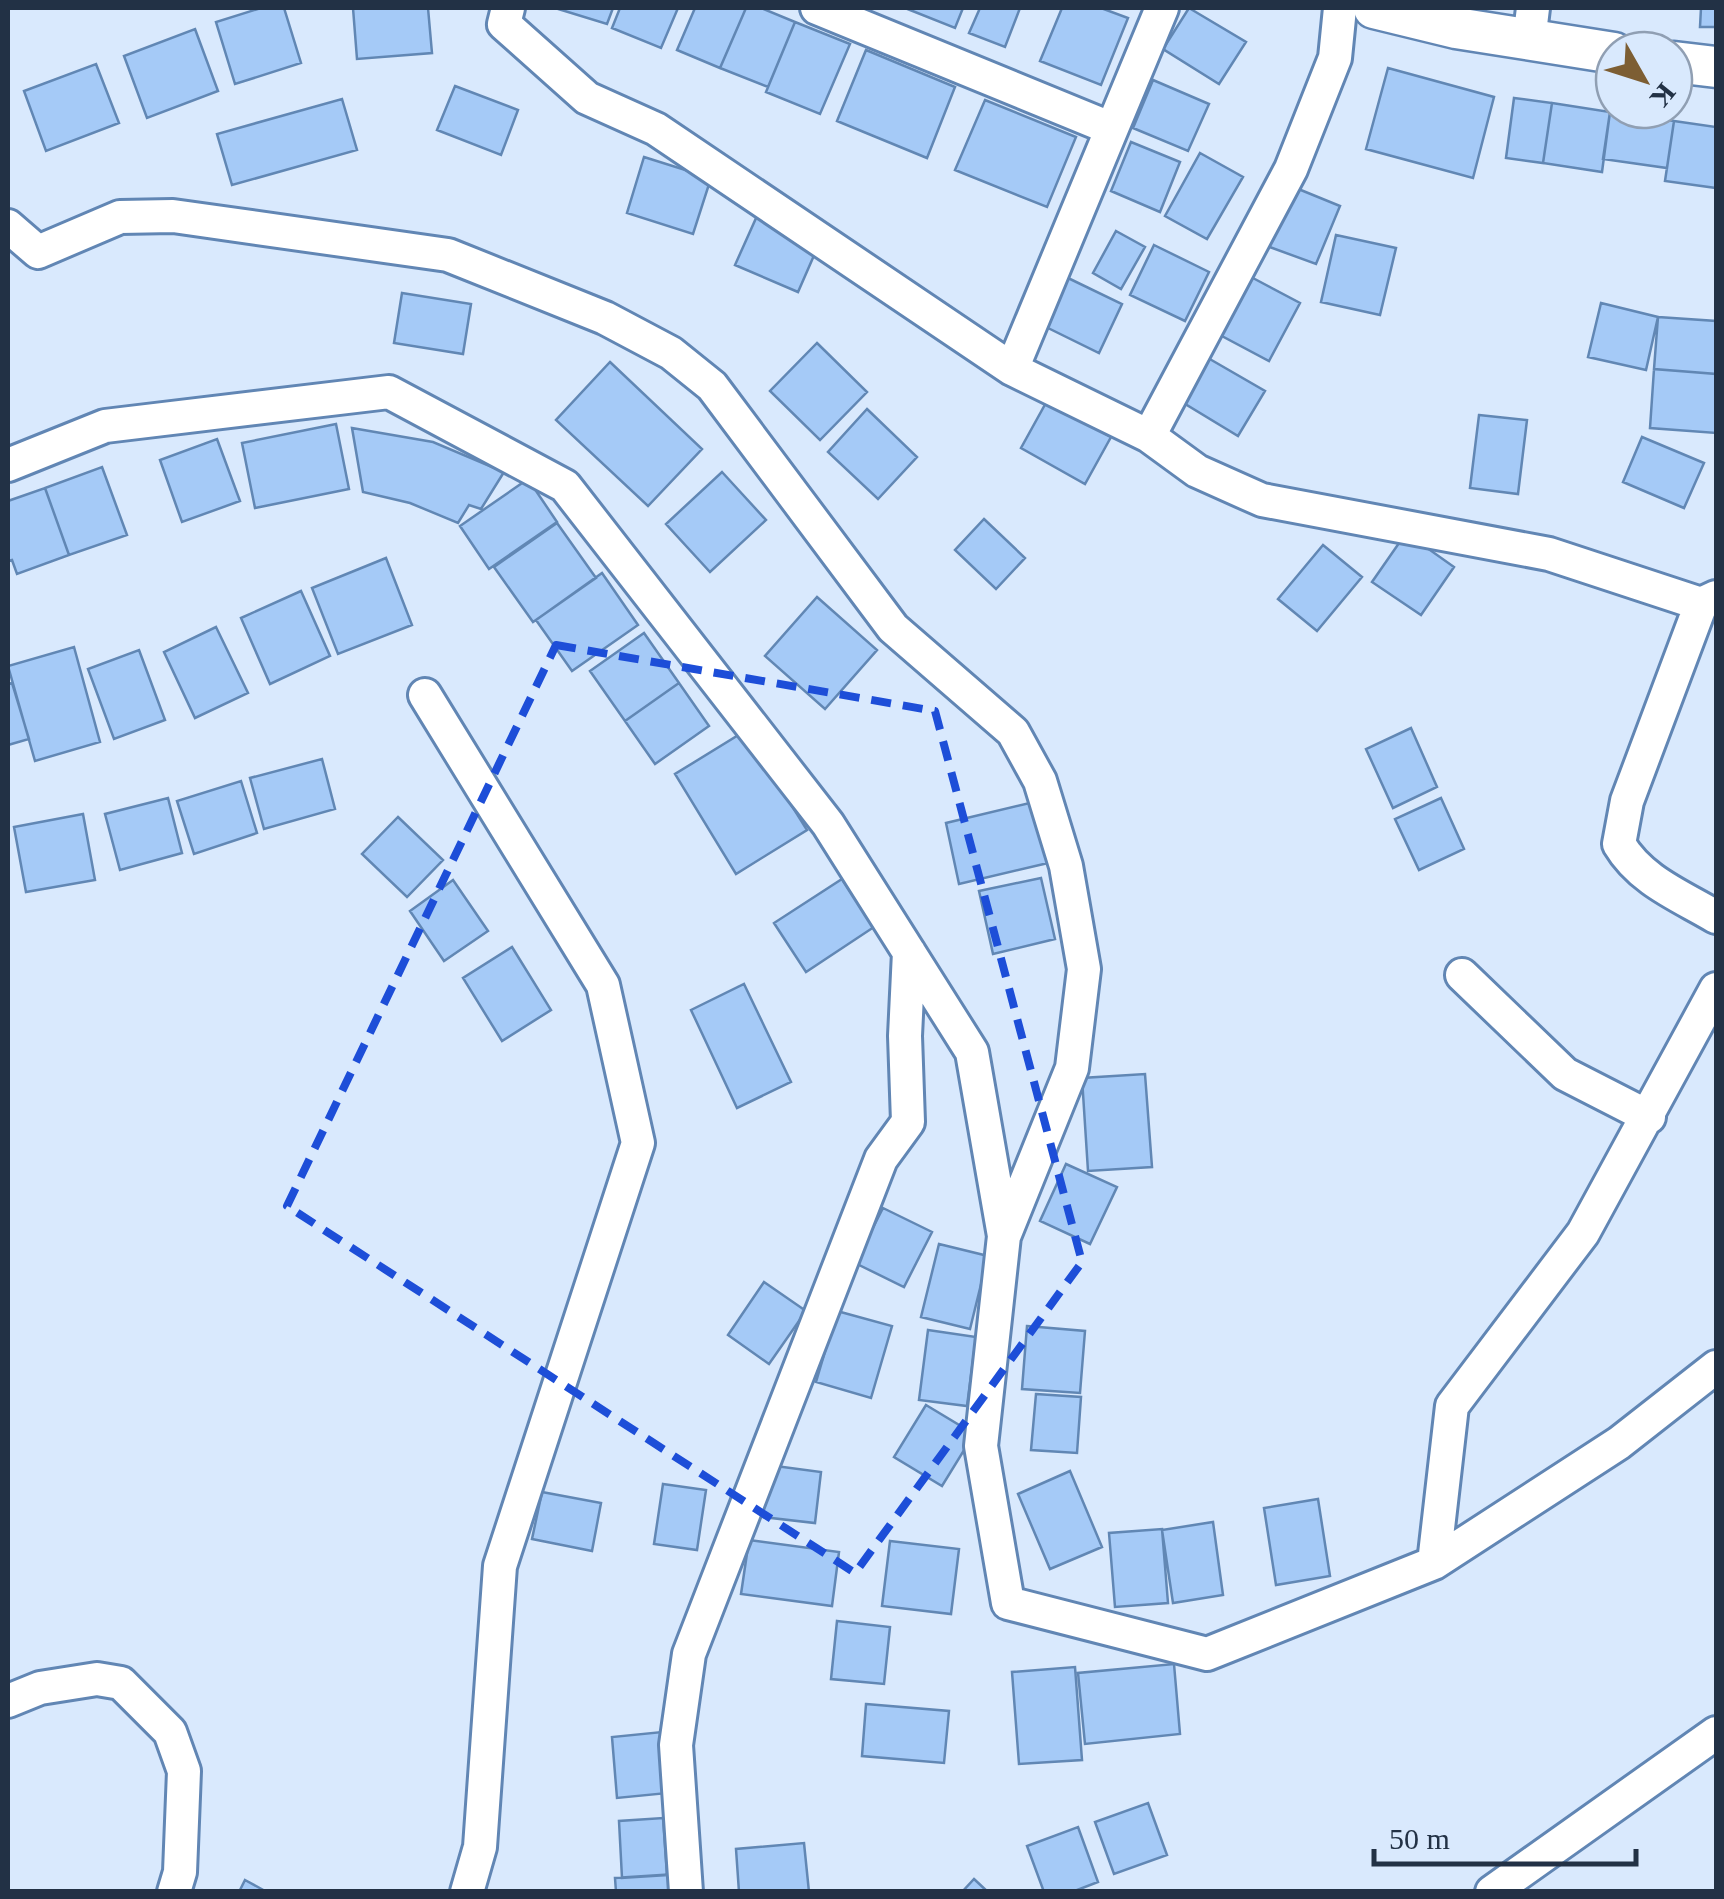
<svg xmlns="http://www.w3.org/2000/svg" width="1724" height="1899" font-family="Georgia,serif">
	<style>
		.building { fill: #a5caf7; stroke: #6187b4; stroke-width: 2.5 }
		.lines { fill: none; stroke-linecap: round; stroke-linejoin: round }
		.minor-casing { stroke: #6186b4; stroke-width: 38 }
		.tertiary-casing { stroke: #6186b4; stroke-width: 45 }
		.minor { stroke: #fff; stroke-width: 32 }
		.tertiary { stroke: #fff; stroke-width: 40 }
		.marked { fill: none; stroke: #1d4ed8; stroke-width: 8; stroke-dasharray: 20 12; stroke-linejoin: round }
	</style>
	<rect width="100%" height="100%" fill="#d9e9fd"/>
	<!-- building -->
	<path class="building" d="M 261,8 L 284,8 L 301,63 L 235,84 L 216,22 Z
		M 353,8 L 428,8 L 432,53 L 357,59 Z
		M 555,8 L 613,8 L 607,24 Z
		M 620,8 L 678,8 L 661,48 L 612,28 Z
		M 695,8 L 746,8 L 720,68 L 677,50 Z
		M 746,8 L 761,8 L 795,22 L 768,87 L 720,68 Z
		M 905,8 L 963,8 L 955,28 Z
		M 980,8 L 1020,8 L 1005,47 L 969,33 Z
		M 1062,8 L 1101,8 L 1128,18 L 1101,85 L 1040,61 Z
		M 1189,8 L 1246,42 L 1219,84 L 1163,49 Z
		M 1701,8 L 1716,8 L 1716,27 L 1700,27 Z
		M 795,22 L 850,44 L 820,114 L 766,92 Z
		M 195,29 L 218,91 L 147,118 L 124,56 Z
		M 866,50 L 955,87 L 927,158 L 837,121 Z
		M 96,64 L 119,123 L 46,151 L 24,91 Z
		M 1388,68 L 1494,97 L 1473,178 L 1366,149 Z
		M 1153,80 L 1209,104 L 1188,151 L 1133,128 Z
		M 455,86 L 518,110 L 501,155 L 437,130 Z
		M 1514,98 L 1552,103 L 1543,163 L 1506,158 Z
		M 342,99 L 357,150 L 232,185 L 217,134 Z
		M 985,100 L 1076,137 L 1047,207 L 955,170 Z
		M 1552,103 L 1610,112 L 1602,172 L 1543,163 Z
		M 1610,112 L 1674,121 L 1667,168 L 1603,159 Z
		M 1674,121 L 1716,127 L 1716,188 L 1665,181 Z
		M 1131,142 L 1180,162 L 1160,212 L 1111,191 Z
		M 1200,153 L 1243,177 L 1207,239 L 1165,216 Z
		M 644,157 L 711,178 L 693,234 L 627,213 Z
		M 1291,186 L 1340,206 L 1316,264 L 1267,246 Z
		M 757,216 L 819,244 L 798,292 L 735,265 Z
		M 1116,231 L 1145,247 L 1121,289 L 1093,273 Z
		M 1336,235 L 1396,248 L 1380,315 L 1321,302 Z
		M 1154,245 L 1209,272 L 1185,321 L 1130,295 Z
		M 1251,277 L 1300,303 L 1269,361 L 1220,335 Z
		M 1068,278 L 1122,304 L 1099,353 L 1044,326 Z
		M 402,293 L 471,304 L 463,354 L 394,343 Z
		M 1601,303 L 1658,317 L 1646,370 L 1588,357 Z
		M 1658,317 L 1716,321 L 1716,374 L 1654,369 Z
		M 817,343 L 867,392 L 820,440 L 770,391 Z
		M 1208,358 L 1265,391 L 1238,436 L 1182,402 Z
		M 610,362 L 702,449 L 648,506 L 556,420 Z
		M 1654,369 L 1716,374 L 1716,433 L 1650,428 Z
		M 1047,401 L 1111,437 L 1085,484 L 1021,448 Z
		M 867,409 L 917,457 L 878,499 L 828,452 Z
		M 1479,415 L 1527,420 L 1518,494 L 1470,488 Z
		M 336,424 L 349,489 L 255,508 L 242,443 Z
		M 352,428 L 433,442 L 504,472 L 481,509 L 469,505 L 458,523 L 410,503 L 363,492 Z
		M 1642,437 L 1704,463 L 1684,508 L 1623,482 Z
		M 217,439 L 240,501 L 182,522 L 160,460 Z
		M 102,467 L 127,535 L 69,555 L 45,488 Z
		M 722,472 L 766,520 L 710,572 L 666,524 Z
		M 528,479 L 557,522 L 489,569 L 460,526 Z
		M 45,488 L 69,555 L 17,574 L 12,560 L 8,561 L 8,501 Z
		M 984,519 L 1025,558 L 996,589 L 955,550 Z
		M 557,523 L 596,578 L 533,622 L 494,567 Z
		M 1406,533 L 1454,567 L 1421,615 L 1372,582 Z
		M 1323,545 L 1362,577 L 1317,631 L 1278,599 Z
		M 386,558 L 412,625 L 338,654 L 312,588 Z
		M 602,573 L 638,625 L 572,671 L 536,620 Z
		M 301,591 L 330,656 L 270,684 L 241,618 Z
		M 817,597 L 877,650 L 825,709 L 765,656 Z
		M 216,627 L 248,693 L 195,718 L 164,652 Z
		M 644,633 L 679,683 L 625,721 L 590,671 Z
		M 74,647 L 100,742 L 35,761 L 8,666 Z
		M 139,650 L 165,720 L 114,739 L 88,669 Z
		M 12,683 L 29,739 L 8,745 L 8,684 Z
		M 679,683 L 709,726 L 655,764 L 625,721 Z
		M 1411,728 L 1437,787 L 1393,808 L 1366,749 Z
		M 745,731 L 807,830 L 736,874 L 675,774 Z
		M 322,759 L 335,809 L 264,829 L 250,778 Z
		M 241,781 L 257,833 L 194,854 L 177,801 Z
		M 168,798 L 182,853 L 120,870 L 105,814 Z
		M 1441,798 L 1464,849 L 1419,870 L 1395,819 Z
		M 1034,802 L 1048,863 L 959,884 L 946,823 Z
		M 83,814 L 95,880 L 26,892 L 14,827 Z
		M 398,817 L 443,860 L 407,897 L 362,854 Z
		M 1041,878 L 1055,939 L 993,954 L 979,891 Z
		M 842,879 L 874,927 L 806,972 L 774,923 Z
		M 453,880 L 488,931 L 444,961 L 410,911 Z
		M 512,947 L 551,1010 L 502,1041 L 463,978 Z
		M 744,984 L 791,1082 L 737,1108 L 691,1010 Z
		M 1145,1074 L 1152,1167 L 1088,1171 L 1082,1078 Z
		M 1066,1164 L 1117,1187 L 1090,1244 L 1040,1221 Z
		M 883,1208 L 932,1232 L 904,1287 L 855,1263 Z
		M 939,1244 L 988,1256 L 970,1329 L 921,1317 Z
		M 764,1282 L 806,1311 L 769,1364 L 728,1335 Z
		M 837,1311 L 892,1326 L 871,1398 L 816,1382 Z
		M 1027,1326 L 1085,1331 L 1080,1393 L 1022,1389 Z
		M 928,1330 L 976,1337 L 967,1406 L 919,1400 Z
		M 1036,1394 L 1081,1397 L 1077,1453 L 1031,1450 Z
		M 926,1405 L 974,1434 L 942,1486 L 894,1457 Z
		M 768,1465 L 821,1472 L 815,1523 L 763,1517 Z
		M 1070,1471 L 1102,1547 L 1050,1569 L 1018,1494 Z
		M 663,1484 L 706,1490 L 697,1550 L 654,1544 Z
		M 542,1492 L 601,1503 L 592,1551 L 532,1539 Z
		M 1318,1499 L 1330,1576 L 1276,1585 L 1264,1508 Z
		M 1213,1522 L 1223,1595 L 1173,1603 L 1162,1530 Z
		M 1162,1529 L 1168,1603 L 1115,1607 L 1109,1533 Z
		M 749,1540 L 839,1552 L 832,1606 L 741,1594 Z
		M 890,1541 L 959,1549 L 951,1614 L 882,1606 Z
		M 837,1621 L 890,1627 L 884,1684 L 831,1679 Z
		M 1174,1664 L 1180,1734 L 1085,1744 L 1078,1673 Z
		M 1075,1667 L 1082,1760 L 1019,1764 L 1012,1672 Z
		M 866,1704 L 949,1711 L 944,1763 L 862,1756 Z
		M 662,1732 L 668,1793 L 617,1798 L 612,1737 Z
		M 1148,1803 L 1167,1855 L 1114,1874 L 1095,1822 Z
		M 663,1818 L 667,1875 L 622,1878 L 619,1821 Z
		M 1078,1827 L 1098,1882 L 1072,1892 L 1044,1892 L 1027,1846 Z
		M 804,1843 L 809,1892 L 739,1892 L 736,1849 Z
		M 675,1874 L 676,1892 L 616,1892 L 615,1878 Z
		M 974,1879 L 988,1892 L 962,1892 Z
		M 245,1880 L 267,1892 L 239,1892 Z"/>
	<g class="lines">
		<!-- minor casing -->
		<g class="minor-casing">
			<path id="minor" d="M 508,8 L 504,24 L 587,98 L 656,129 L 1012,369 L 1149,436 L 1197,471 L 1262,500 L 1549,554 L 1701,604 L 1716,597
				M 817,8 L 1110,128
				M 1529,41 L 1533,8
				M 8,226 L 38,252 L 120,217 L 173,216 L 448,255 L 605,318 L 671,353 L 712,386 L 893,628 L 1013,732 L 1040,781 L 1066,866 L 1084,969 L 1072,1068 L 1005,1234
				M 1012,369 L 1162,8
				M 1149,436 L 1291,169 L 1335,58 L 1340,8
				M 8,465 L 105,426 L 389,392 L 565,486 L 828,824 L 972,1052 L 1004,1236 L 981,1446 L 1008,1603 L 1207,1654 L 1434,1563 L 1619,1443 L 1716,1367
				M 1701,604 L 1627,801 L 1619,844 C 1641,881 1681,896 1716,917
				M 425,695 L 603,985 L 638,1143 L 500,1566 L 480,1847 L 467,1892
				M 1462,975 L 1565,1074 L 1649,1117
				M 1434,1563 L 1452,1406 L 1583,1233 L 1716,989
				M 8,1701 L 40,1688 L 97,1679 L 121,1683 L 170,1732 L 184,1771 L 180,1872 L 174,1892
				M 686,1892 L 676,1745 L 689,1654 L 881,1159 L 908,1122 L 905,1036 L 909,952
				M 1492,1892 L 1716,1733"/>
		</g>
		<!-- tertiary casing -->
		<g class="tertiary-casing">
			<path id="tertiary" d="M 1374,8 L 1456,28 L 1614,53
				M 1674,62 L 1716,67"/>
		</g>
		<!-- minor -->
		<use href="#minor" class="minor"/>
		<!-- tertiary -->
		<use href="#tertiary" class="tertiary"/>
	</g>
	<!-- marked area -->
	<path class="marked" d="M 556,645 L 935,711 L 1082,1262 L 855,1573 L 287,1206 Z"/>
	<!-- border -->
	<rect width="1724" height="1899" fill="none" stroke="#223145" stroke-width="20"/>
	<!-- north arrow -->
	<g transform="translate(1644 80) rotate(129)"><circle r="48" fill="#d9e9fd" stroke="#909fb3" stroke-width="2.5"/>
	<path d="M0-8L18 38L0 25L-18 38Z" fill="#7d5e33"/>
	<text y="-15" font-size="28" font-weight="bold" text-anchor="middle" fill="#223145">K</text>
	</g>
	<!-- scale -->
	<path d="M1374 1849v15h262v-15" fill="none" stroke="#223145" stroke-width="5"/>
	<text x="1389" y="1849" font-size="30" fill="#223145" stroke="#d9e9fd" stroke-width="8" paint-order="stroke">50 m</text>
</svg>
